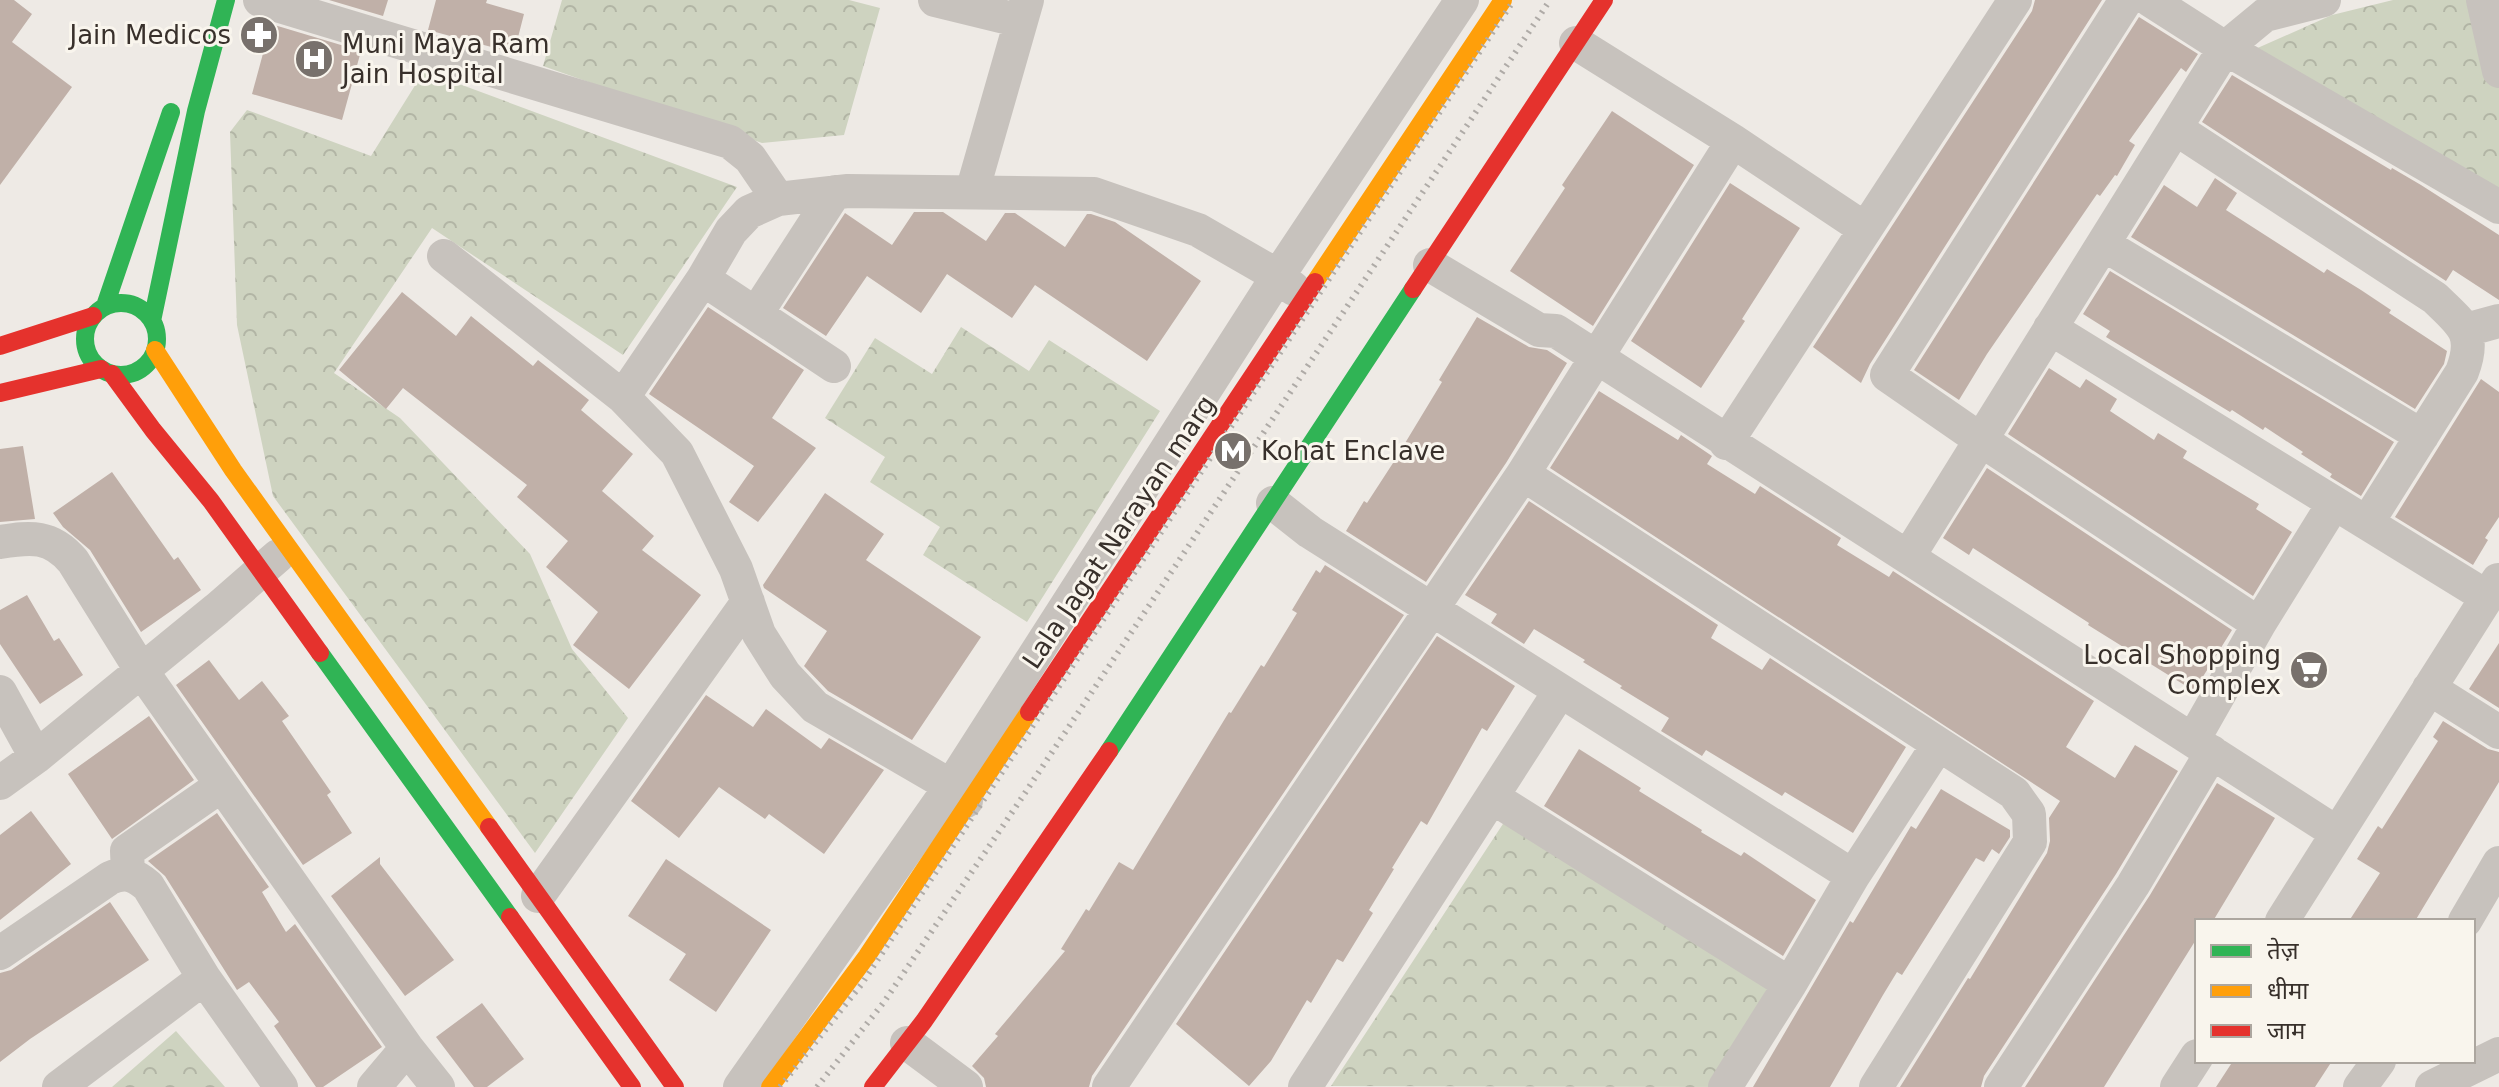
<svg xmlns="http://www.w3.org/2000/svg" width="2499" height="1087" font-family="'DejaVu Sans','Noto Sans Devanagari',sans-serif">
	<style>
		.forest { fill: url(#forest-crowns) }
		.building { fill: #c0b0a8 }
		.lines { fill: none; stroke-linecap: round; stroke-linejoin: round }
		.street { stroke: #c7c2bd; stroke-width: 34 }
		.fast { stroke: #30b455; stroke-width: 18 }
		.slow { stroke: #ff9f0a; stroke-width: 18 }
		.jam { stroke: #e5322d; stroke-width: 18 }
		.rail { stroke: #afaba7; stroke-width: 6; stroke-dasharray: 2 6; stroke-linecap: butt }
		.labels { text-anchor: middle; dominant-baseline: central; stroke-width: 6; stroke-linejoin: round; paint-order: stroke }
		.poi-label { font-size: 26px; fill: #38302b; stroke: #f9f5ed; text-anchor: end }
		.street-label { font-size: 26px; fill: #38302b; stroke: #f9f5ed }
	</style>
	<defs>
		<pattern id="forest-crowns" width="20" height="18" patternUnits="userSpaceOnUse" patternTransform="scale(2)"><rect width="20" height="18" fill="#ced3c0"/><path d="M2 6a3 3 0 1 1 6 0M12 15a3 3 0 1 1 6 0" fill="none" stroke="#b2b5a5"/></pattern>
	</defs>
	<rect width="100%" height="100%" fill="#eeeae5"/>
	<!-- forest -->
	<path class="forest" d="M 562,0 L 849,0 L 880,8 L 844,135 L 762,143 L 543,66 Z
		M 2393,0 L 2483,0 L 2499,69 L 2499,206 L 2253,50 L 2332,15 Z
		M 424,71 L 737,187 L 623,355 L 432,228 L 334,373 L 400,418 L 530,554 L 572,649 L 628,718 L 535,853 L 273,496 L 237,325 L 230,132 L 247,110 L 371,156 Z
		M 961,327 L 1029,371 L 1049,340 L 1160,411 L 1027,622 L 923,555 L 940,527 L 870,482 L 885,457 L 825,418 L 875,338 L 932,374 Z
		M 1518,801 L 1794,976 L 1725,1087 L 1331,1086 Z
		M 176,1031 L 225,1087 L 112,1087 Z"/>
	<!-- building -->
	<path class="building" d="M 0,0 L 14,0 L 32,14 L 12,42 L 72,87 L 0,185 Z
		M 329,0 L 388,0 L 383,16 Z
		M 436,0 L 487,0 L 486,3 L 524,14 L 514,53 L 428,30 Z
		M 2035,0 L 2102,0 L 1870,364 L 1861,383 L 1813,347 L 2032,11 Z
		M 2139,17 L 2198,54 L 2186,72 L 2181,68 L 2129,141 L 2135,145 L 2117,176 L 2115,175 L 2100,196 L 2097,194 L 1987,354 L 1959,400 L 1914,370 Z
		M 271,24 L 361,51 L 342,120 L 252,94 Z
		M 2232,75 L 2391,170 L 2392,168 L 2421,185 L 2499,235 L 2499,300 L 2453,270 L 2446,281 L 2202,122 Z
		M 1612,111 L 1694,165 L 1593,326 L 1510,271 L 1565,188 L 1562,185 Z
		M 2215,178 L 2237,193 L 2226,210 L 2324,273 L 2327,269 L 2361,290 L 2391,310 L 2389,313 L 2447,351 L 2444,364 L 2415,409 L 2131,237 L 2164,185 L 2197,207 Z
		M 1730,183 L 1800,228 L 1742,319 L 1745,321 L 1701,388 L 1631,341 Z
		M 914,212 L 943,212 L 986,241 L 1005,213 L 1015,213 L 1065,247 L 1087,214 L 1091,214 L 1115,222 L 1201,281 L 1147,361 L 1035,285 L 1012,318 L 947,274 L 921,313 L 867,276 L 826,336 L 783,308 L 845,213 L 892,245 Z
		M 2110,271 L 2394,442 L 2361,496 L 2330,477 L 2332,474 L 2301,454 L 2303,452 L 2265,427 L 2263,430 L 2232,410 L 2230,412 L 2106,337 L 2110,331 L 2083,314 Z
		M 402,292 L 456,336 L 471,316 L 533,366 L 538,360 L 589,400 L 581,410 L 633,454 L 602,491 L 654,536 L 642,550 L 701,595 L 629,689 L 573,645 L 598,612 L 546,567 L 568,541 L 517,497 L 527,485 L 403,388 L 386,409 L 339,370 Z
		M 708,307 L 804,370 L 772,418 L 816,448 L 758,522 L 729,502 L 754,466 L 649,394 Z
		M 1477,317 L 1529,347 L 1547,350 L 1567,363 L 1506,463 L 1426,582 L 1346,531 L 1364,501 L 1367,503 L 1393,463 L 1442,382 L 1439,380 Z
		M 2049,368 L 2080,388 L 2086,379 L 2117,399 L 2110,411 L 2154,440 L 2158,433 L 2187,451 L 2183,458 L 2259,504 L 2256,509 L 2292,532 L 2253,596 L 2008,434 Z
		M 2481,379 L 2499,392 L 2499,517 L 2485,538 L 2488,540 L 2473,565 L 2395,517 Z
		M 1599,391 L 1678,440 L 1681,435 L 1712,456 L 1707,464 L 1755,494 L 1760,486 L 1841,538 L 1837,545 L 1889,577 L 1893,571 L 2094,701 L 2066,747 L 2115,778 L 2135,745 L 2178,771 L 2116,874 L 1984,1076 L 1981,1087 L 1900,1087 L 1968,978 L 1970,979 L 2047,853 L 2050,841 L 2049,818 L 2060,801 L 1550,468 Z
		M 23,446 L 35,519 L 0,522 L 0,449 Z
		M 1987,468 L 2232,630 L 2194,691 L 2088,625 L 2089,623 L 1973,548 L 1969,555 L 1943,538 Z
		M 112,472 L 174,560 L 178,557 L 201,590 L 141,632 L 90,550 L 63,527 L 53,513 Z
		M 825,493 L 884,534 L 866,560 L 981,637 L 912,740 L 828,691 L 804,666 L 827,631 L 764,588 L 763,585 Z
		M 1529,501 L 1718,625 L 1711,638 L 1762,670 L 1770,658 L 1906,747 L 1853,833 L 1785,792 L 1782,796 L 1706,750 L 1702,756 L 1661,731 L 1669,718 L 1620,688 L 1622,686 L 1583,662 L 1585,660 L 1534,629 L 1524,644 L 1491,623 L 1497,614 L 1465,595 Z
		M 1325,565 L 1404,615 L 1092,1076 L 1089,1087 L 986,1087 L 984,1078 L 972,1066 L 998,1036 L 995,1034 L 1065,951 L 1061,949 L 1086,909 L 1089,911 L 1119,862 L 1133,870 L 1229,712 L 1231,713 L 1261,665 L 1264,667 L 1297,613 L 1292,610 L 1316,570 L 1320,573 Z
		M 27,595 L 54,641 L 59,638 L 83,675 L 40,704 L 0,644 L 0,610 Z
		M 1437,636 L 1515,686 L 1487,731 L 1482,728 L 1427,825 L 1421,821 L 1392,868 L 1394,869 L 1369,910 L 1373,913 L 1343,962 L 1337,959 L 1311,1003 L 1307,1000 L 1271,1061 L 1249,1086 L 1176,1024 Z
		M 2499,643 L 2499,708 L 2469,689 Z
		M 209,660 L 239,700 L 262,681 L 289,716 L 282,721 L 331,792 L 327,795 L 352,833 L 303,865 L 176,685 Z
		M 706,695 L 753,727 L 766,709 L 821,749 L 829,738 L 884,770 L 824,854 L 769,814 L 765,819 L 719,787 L 679,838 L 631,801 Z
		M 149,716 L 194,780 L 112,839 L 68,774 Z
		M 2443,721 L 2488,749 L 2499,752 L 2499,782 L 2415,921 L 2349,921 L 2380,873 L 2357,859 L 2378,826 L 2382,829 L 2438,741 L 2433,737 Z
		M 1579,749 L 1641,788 L 1639,791 L 1702,830 L 1701,832 L 1741,856 L 1744,852 L 1816,900 L 1783,956 L 1544,806 Z
		M 2217,783 L 2275,818 L 2213,921 L 2197,921 L 2197,938 L 2104,1087 L 2025,1087 L 2150,895 Z
		M 1941,789 L 2010,830 L 2010,837 L 1999,854 L 1992,849 L 1984,862 L 1976,858 L 1902,975 L 1897,972 L 1883,995 L 1830,1087 L 1753,1087 L 1850,921 L 1853,923 L 1911,826 L 1916,829 Z
		M 31,811 L 71,864 L 0,920 L 0,835 Z
		M 217,813 L 269,887 L 262,892 L 286,932 L 295,924 L 382,1047 L 323,1087 L 316,1087 L 274,1026 L 279,1022 L 249,982 L 237,990 L 165,876 L 148,861 Z
		M 380,857 L 380,864 L 454,960 L 405,996 L 331,896 Z
		M 666,859 L 771,930 L 716,1012 L 669,980 L 686,954 L 628,916 Z
		M 110,902 L 149,960 L 30,1039 L 0,1062 L 0,973 L 11,970 Z
		M 482,1003 L 524,1059 L 487,1087 L 474,1087 L 436,1037 Z
		M 2233,1061 L 2332,1061 L 2315,1087 L 2216,1087 Z"/>
	<g class="lines">
		<!-- street -->
		<path class="street" d="M 260,0 L 730,142 L 750,158 L 778,199
			M 935,0 L 1021,21
			M 2126,0 L 1887,375 L 1981,440 L 2259,624
			M 2150,0 L 2225,48 L 2499,207
			M 2483,0 L 2499,71
			M 1576,43 L 1733,141 L 1865,229
			M 2175,128 L 2435,298 C 2462,324 2477,333 2462,372 L 2367,523
			M 972,192 L 1027,0
			M 2103,244 L 2422,436
			M 444,256 L 623,397 L 677,453 L 736,569 L 759,634 L 785,675 L 815,707 L 951,786 L 966,801
			M 1430,265 L 1539,330 L 1556,331 L 2337,833
			M 703,279 L 834,366
			M 756,314 L 835,192
			M 2050,328 L 2487,597
			M 2466,330 L 2499,321
			M 623,397 L 703,279 L 731,231 L 749,212 L 778,199 L 848,191 L 1094,194 L 1198,230 L 1278,276 L 1294,289
			M 1726,443 L 2015,0
			M 1523,474 L 2014,793 L 2029,814 L 2030,842 L 1876,1087
			M 1273,503 L 1310,532 L 1853,876
			M 0,542 C 31,537 51,535 73,561 L 141,670 L 407,1048 L 438,1087
			M 1908,557 L 2225,48 L 2265,15 L 2324,0
			M 2429,688 L 2499,732
			M 0,692 L 36,757
			M 2193,740 L 2259,624 L 2334,503
			M 0,783 L 36,757 L 217,609 L 278,556
			M 1492,797 L 1790,984 L 1725,1087
			M 128,874 L 127,851 L 222,785
			M 538,896 L 748,602
			M 2282,921 L 2498,580
			M 2465,921 L 2499,863
			M 0,953 L 110,878 C 126,871 135,875 148,886 L 204,978 L 281,1087
			M 1790,984 L 1853,876 L 1938,745
			M 907,1043 L 966,1087
			M 59,1087 L 204,978
			M 374,1087 L 407,1048
			M 740,1087 L 951,786 L 1278,276 L 1462,0
			M 1109,1087 L 1523,474 L 1733,141
			M 1305,1087 L 1560,691
			M 2001,1087 L 2133,885 L 2212,752
			M 2177,1087 L 2197,1056
			M 2360,1087 L 2379,1061
			M 2432,1087 L 2499,1054"/>
		<!-- fast -->
		<path class="fast" d="M85 339a36 36 0 1 1 72 0a36 36 0 1 1-72 0Z
			M 105,306 L 171,112
			M 152,321 L 196,111 L 226,0
			M 320,653 L 510,917
			M 1109,751 L 1413,289"/>
		<!-- slow -->
		<path class="slow" d="M 1315,282 L 1503,0
			M 155,350 L 233,470 L 489,827
			M 770,1087 L 867,956 L 1029,712"/>
		<!-- jam -->
		<path class="jam" d="M 1413,289 L 1604,0
			M 0,346 L 93,316
			M 112,374 L 153,430 L 211,501 L 320,653
			M 0,393 L 101,369
			M 1029,712 L 1315,282
			M 489,827 L 675,1087
			M 510,917 L 632,1087
			M 873,1087 L 924,1021 L 1109,751"/>
		<!-- rail -->
		<path class="rail" d="M 780,1087 L 861,985 L 1514,0
			M 817,1087 L 884,1002 L 1021,799 L 1550,0"/>
	</g>
	<!-- icons -->
	<defs>
		<g id="pharmacy-disc" transform="scale(2)"><circle r="9.5" fill="#78716c" stroke="#f9f5ed"/><path d="M-2-6h4v4h4v4h-4v4h-4v-4h-4v-4h4Z" fill="#fff"/></g>
		<g id="hospital-disc" transform="scale(2)"><circle r="9.5" fill="#78716c" stroke="#f9f5ed"/><path d="M-5-5h3v3.5h4V-5h3V5h-3V1.5h-4V5h-3Z" fill="#fff"/></g>
		<g id="metro-disc" transform="scale(2)"><circle r="9.5" fill="#78716c" stroke="#f9f5ed"/><path d="M-5.5 5V-5H-3L0 0L3-5H5.5V5H3V-.5L0 4L-3-.5V5Z" fill="#fff"/></g>
		<g id="supermarket-disc" transform="scale(2)"><circle r="9.5" fill="#78716c" stroke="#f9f5ed"/><path d="M-6-5.5h2.5l.6 2H6L4.5 2H-2.5L-4.4-4H-6ZM-1.5 3.2a1.3 1.3 0 1 0 .1 0ZM3 3.2a1.3 1.3 0 1 0 .1 0Z" fill="#fff"/></g>
	</defs>
	<g fill-rule="evenodd">
		<use href="#pharmacy-disc" x="259" y="35"/>
		<use href="#hospital-disc" x="314" y="59"/>
		<use href="#metro-disc" x="1233" y="451"/>
		<use href="#supermarket-disc" x="2309" y="670"/>
	</g>
	<g class="labels">
		<!-- poi labels -->
		<g class="poi-label">
			<text x="231" y="35">Jain Medicos</text>
			<text x="342" y="44" text-anchor="start">Muni Maya Ram<tspan x="342" dy="30">Jain Hospital</tspan></text>
			<text x="1261" y="451" text-anchor="start">Kohat Enclave</text>
			<text x="2281" y="655">Local Shopping<tspan x="2281" dy="30">Complex</tspan></text>
		</g>
		<!-- street labels -->
		<g class="street-label">
			<text transform="translate(1119 532) rotate(-56)">Lala Jagat Narayan marg</text>
		</g>
	</g>
	<!-- legend -->
	<rect x="2195" y="919" width="280" height="144" fill="#f9f5ed" stroke="#aca69f" stroke-width="2"/>
	<rect x="2211" y="945" width="40" height="12" fill="#30b455" stroke="#aca69f" stroke-width="2"/>
	<text x="2267" y="959" font-size="24" fill="#38302b">तेज़</text>
	<rect x="2211" y="985" width="40" height="12" fill="#ff9f0a" stroke="#aca69f" stroke-width="2"/>
	<text x="2267" y="999" font-size="24" fill="#38302b">धीमा</text>
	<rect x="2211" y="1025" width="40" height="12" fill="#e5322d" stroke="#aca69f" stroke-width="2"/>
	<text x="2267" y="1039" font-size="24" fill="#38302b">जाम</text>
</svg>
